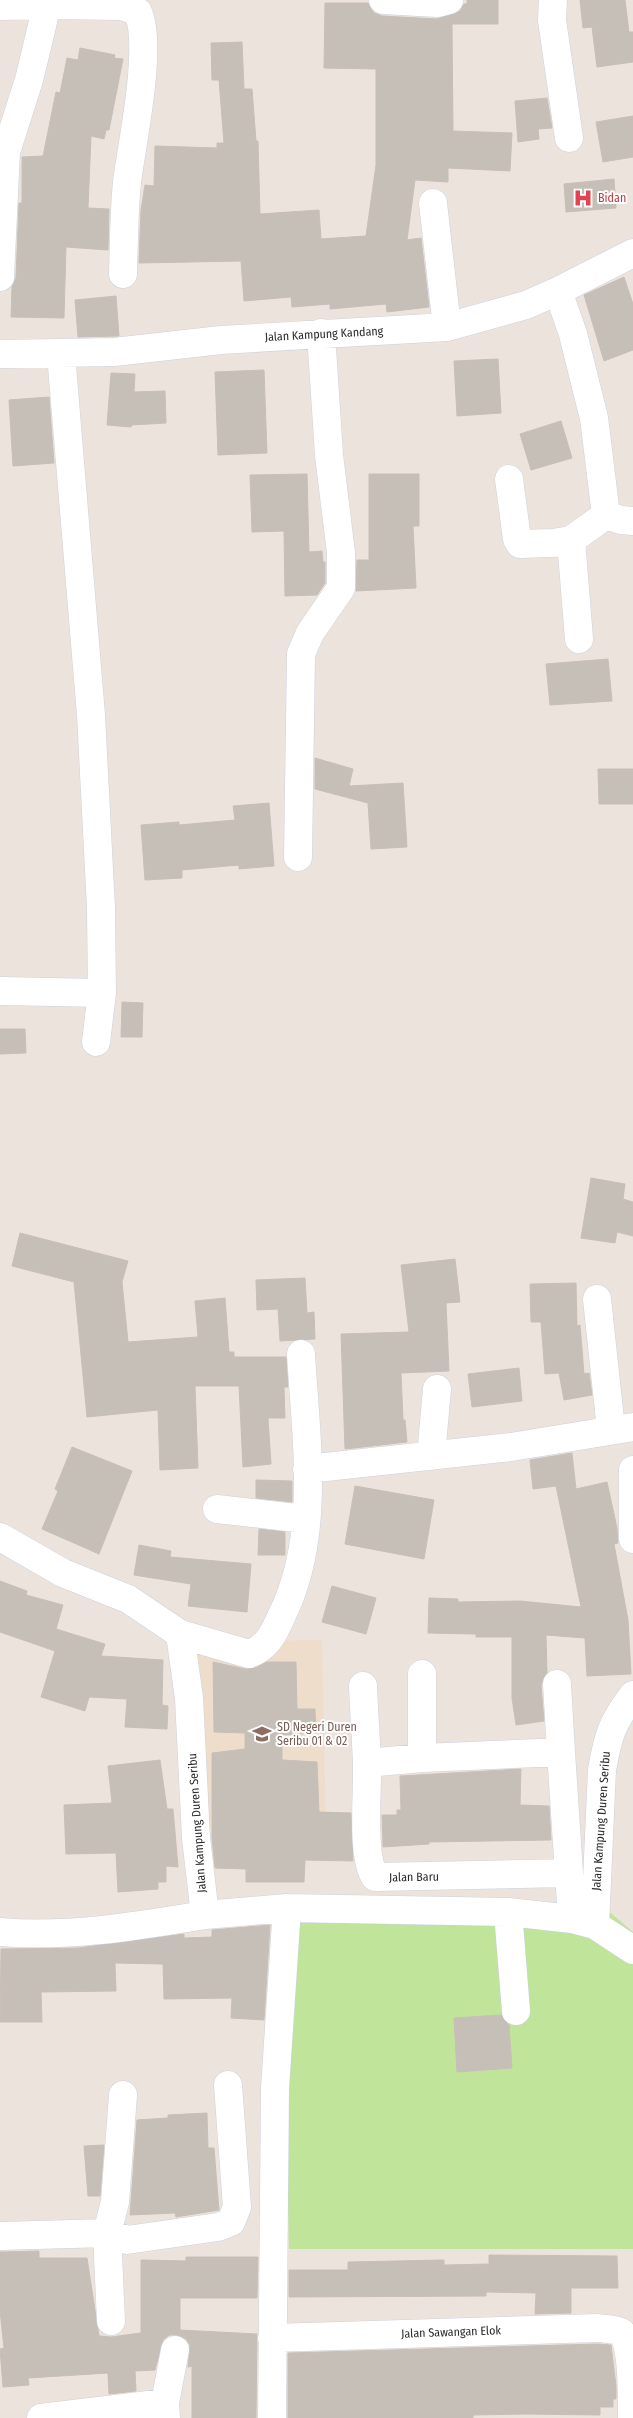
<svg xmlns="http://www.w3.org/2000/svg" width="633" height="2418" font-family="'Fira Sans Condensed',sans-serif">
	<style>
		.education { fill: #efddcc }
		.green { fill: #c0e499 }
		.building { fill: #c5bfb8; stroke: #c8bfb7 }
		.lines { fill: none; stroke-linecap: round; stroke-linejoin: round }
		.minor-casing { stroke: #cbd2dd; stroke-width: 29 }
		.minor { stroke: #fff; stroke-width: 28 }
		.labels { text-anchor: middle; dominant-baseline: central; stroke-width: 4; stroke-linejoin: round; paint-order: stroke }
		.health-label { font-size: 12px; fill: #be3a42; stroke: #fff; text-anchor: start }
		.street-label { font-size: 12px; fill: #2b2b2b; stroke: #fff }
		.education-label { font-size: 12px; fill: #785e54; stroke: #fff; text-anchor: start }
	</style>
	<rect width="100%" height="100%" fill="#ede3dd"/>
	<!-- education -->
	<path class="education" d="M 322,1640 L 326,1826 L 201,1828 L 198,1642 Z"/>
	<!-- green -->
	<path class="green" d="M 598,1902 L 633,1932 L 633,2249 L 289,2249 L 285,2072 L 297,1907 Z"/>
	<!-- building -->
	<path class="building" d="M 467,0 L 498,0 L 498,24 L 452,24 L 453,131 L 512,133 L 510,171 L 448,168 L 448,182 L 415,180 L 407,240 L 421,238 L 429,307 L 387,312 L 386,304 L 330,309 L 330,304 L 292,307 L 291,297 L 244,301 L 241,261 L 139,263 L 141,210 L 145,185 L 154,186 L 155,146 L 217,148 L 217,143 L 224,143 L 219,80 L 212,80 L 211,43 L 242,42 L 244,89 L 252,89 L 256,141 L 258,141 L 260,214 L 319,210 L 321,239 L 366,236 L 376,165 L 376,69 L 324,68 L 325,3 L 368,3 L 374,13 L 382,16 L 437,19 L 460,11 L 464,4 L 467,4 Z
		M 580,0 L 625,0 L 629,32 L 633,32 L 633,62 L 597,67 L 592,27 L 583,28 Z
		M 80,48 L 115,55 L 114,58 L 123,59 L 109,130 L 106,130 L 104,139 L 91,136 L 88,208 L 109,209 L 108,250 L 66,247 L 64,318 L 11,317 L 12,287 L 16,278 L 19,203 L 22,203 L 22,157 L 43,156 L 56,92 L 60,93 L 67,58 L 78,60 Z
		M 547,98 L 552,128 L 538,129 L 539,139 L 518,142 L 515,101 Z
		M 633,116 L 633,157 L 603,162 L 596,122 Z
		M 614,179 L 616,208 L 566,212 L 564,184 Z
		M 624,277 L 633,304 L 633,350 L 604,361 L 584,295 Z
		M 116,296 L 119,336 L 78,337 L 75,300 Z
		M 498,359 L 501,413 L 457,416 L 454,361 Z
		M 264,370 L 267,453 L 218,455 L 215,372 Z
		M 111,373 L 135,374 L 134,392 L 165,391 L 166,423 L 132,425 L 131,427 L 107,425 Z
		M 49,397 L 54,463 L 13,466 L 9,400 Z
		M 561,421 L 572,458 L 531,470 L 520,434 Z
		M 307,474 L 309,552 L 322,551 L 323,562 L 325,562 L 325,583 L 317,595 L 285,596 L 284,531 L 252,532 L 250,475 Z
		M 369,474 L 419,474 L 419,526 L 413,526 L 416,588 L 356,591 L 357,560 L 369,560 Z
		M 608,659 L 612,701 L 550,705 L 546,664 Z
		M 315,758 L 353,769 L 349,786 L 403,783 L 407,847 L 371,849 L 368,803 L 315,789 Z
		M 598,769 L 633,769 L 633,804 L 599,804 Z
		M 269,803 L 274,866 L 239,869 L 239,865 L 182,870 L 182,878 L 145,880 L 141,825 L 179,822 L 179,825 L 235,820 L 233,806 Z
		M 122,1002 L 143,1003 L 142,1037 L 121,1037 Z
		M 0,1029 L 25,1029 L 26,1053 L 0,1054 Z
		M 591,1178 L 625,1184 L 623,1199 L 633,1202 L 633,1236 L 617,1232 L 615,1243 L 581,1238 Z
		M 20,1233 L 128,1261 L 122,1282 L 128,1342 L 198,1337 L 195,1301 L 225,1298 L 229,1352 L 234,1352 L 234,1357 L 286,1357 L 288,1387 L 284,1387 L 285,1418 L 268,1418 L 271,1464 L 243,1467 L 239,1386 L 195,1386 L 198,1468 L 160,1470 L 158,1410 L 87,1417 L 74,1282 L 12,1266 Z
		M 455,1259 L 460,1302 L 446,1303 L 449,1371 L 401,1373 L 403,1420 L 405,1420 L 407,1442 L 345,1449 L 341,1334 L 409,1332 L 401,1265 Z
		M 305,1278 L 307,1313 L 314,1312 L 315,1339 L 280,1341 L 278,1309 L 257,1310 L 256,1280 Z
		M 576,1283 L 577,1326 L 580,1325 L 584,1374 L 589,1373 L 592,1395 L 564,1400 L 559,1373 L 545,1374 L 541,1322 L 531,1322 L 530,1284 Z
		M 519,1368 L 522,1401 L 472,1407 L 468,1374 Z
		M 72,1447 L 132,1471 L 99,1554 L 42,1529 L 58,1491 L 55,1489 Z
		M 572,1453 L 576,1489 L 607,1482 L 617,1528 L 618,1543 L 614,1544 L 628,1620 L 631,1674 L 587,1676 L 585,1638 L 546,1635 L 547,1673 L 541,1685 L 544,1721 L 516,1725 L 512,1698 L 512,1637 L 476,1637 L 476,1634 L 428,1633 L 429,1598 L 458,1599 L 458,1602 L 520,1601 L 581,1607 L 556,1486 L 533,1489 L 530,1460 Z
		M 256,1480 L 292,1481 L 292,1502 L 256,1498 Z
		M 355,1486 L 434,1500 L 424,1559 L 345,1544 Z
		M 259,1529 L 285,1532 L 285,1555 L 258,1555 Z
		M 139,1545 L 171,1551 L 170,1557 L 251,1564 L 247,1612 L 188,1606 L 191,1584 L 134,1575 Z
		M 0,1581 L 27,1591 L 26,1595 L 63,1605 L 56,1629 L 105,1644 L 101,1656 L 163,1660 L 162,1705 L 168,1706 L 167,1729 L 125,1727 L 127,1699 L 89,1697 L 85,1711 L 41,1697 L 55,1651 L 0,1632 Z
		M 332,1586 L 376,1598 L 366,1634 L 322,1622 Z
		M 213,1662 L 245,1669 L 255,1668 L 267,1662 L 296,1662 L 297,1709 L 315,1709 L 316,1732 L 282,1735 L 282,1760 L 317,1762 L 319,1812 L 351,1813 L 353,1861 L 305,1860 L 304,1882 L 246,1882 L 246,1869 L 215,1868 L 212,1838 L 212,1753 L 245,1749 L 245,1733 L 214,1732 Z
		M 160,1760 L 167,1809 L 173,1809 L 178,1867 L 166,1866 L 166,1882 L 158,1882 L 158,1889 L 118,1892 L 116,1853 L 66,1854 L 64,1805 L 112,1803 L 108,1766 Z
		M 521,1769 L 520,1805 L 549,1806 L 551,1840 L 429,1842 L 429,1844 L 383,1847 L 382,1815 L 397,1815 L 397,1810 L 401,1810 L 400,1776 Z
		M 270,1925 L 264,2020 L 231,2018 L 232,1998 L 164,1999 L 163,1964 L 115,1963 L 116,1991 L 41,1992 L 42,2022 L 0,2022 L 1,1949 L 78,1948 L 184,1934 L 184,1938 L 212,1937 L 212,1930 Z
		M 501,2015 L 509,2025 L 512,2068 L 457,2072 L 454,2018 Z
		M 207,2113 L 208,2148 L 214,2148 L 219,2210 L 176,2217 L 175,2213 L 130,2215 L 137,2120 L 168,2118 L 168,2115 Z
		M 104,2145 L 100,2196 L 88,2196 L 84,2146 Z
		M 39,2251 L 39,2258 L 87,2258 L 99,2336 L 111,2337 L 141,2333 L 141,2260 L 186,2261 L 186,2257 L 258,2257 L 257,2298 L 180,2298 L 180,2330 L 257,2334 L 256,2418 L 192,2418 L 192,2366 L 188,2367 L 190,2345 L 186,2339 L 177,2335 L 169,2335 L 163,2340 L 155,2370 L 135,2371 L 136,2391 L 109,2394 L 108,2373 L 28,2378 L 29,2385 L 3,2387 L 0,2349 L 4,2348 L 0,2311 L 0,2252 Z
		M 489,2255 L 617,2256 L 618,2288 L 571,2288 L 571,2313 L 535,2314 L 536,2293 L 486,2292 L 486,2296 L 289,2297 L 289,2270 L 348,2270 L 348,2262 L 444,2260 L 444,2265 L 489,2264 Z
		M 597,2344 L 611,2345 L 616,2386 L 616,2399 L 613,2399 L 613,2407 L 600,2407 L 600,2415 L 525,2414 L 473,2415 L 473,2418 L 288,2418 L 288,2353 Z"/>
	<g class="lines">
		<!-- minor casing -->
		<g class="minor-casing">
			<path id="minor" d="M 383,0 L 438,3 L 449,0
				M 553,0 L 552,20 L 569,138
				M 0,6 L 47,5
				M 122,6 L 138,12 C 153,47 132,142 127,182 C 124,212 124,243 123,274
				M 433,203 L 447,327
				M 0,277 L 6,152 L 29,80 L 47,5 L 122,6 L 123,0
				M 558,291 L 573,334 L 594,418 L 606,515 L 621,520 L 633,521
				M 0,354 L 114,352 L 221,340 L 447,327 L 526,305 L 558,291 L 633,253
				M 61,354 L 91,715 L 101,908 L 102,993 L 96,1042
				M 509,479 L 517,539 L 520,544 L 553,543 L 571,540 L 606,515
				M 571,540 L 579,639
				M 298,857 L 301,654 L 310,633 L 341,588 L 341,553 L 329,455 L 321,333
				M 0,991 L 102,993
				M 597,1299 L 611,1429
				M 431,1456 L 437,1389
				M 307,1469 L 511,1447 L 633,1427
				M 633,1470 L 633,1539
				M 217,1509 L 305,1519
				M 0,1537 L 63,1573 L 128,1599 L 180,1634 L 249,1654 C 268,1647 274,1633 282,1615 C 321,1536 306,1440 301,1354
				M 180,1634 L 189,1698 L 196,1838 L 205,1915 L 287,1908 L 508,1912 L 572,1919 L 595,1925 L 633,1950
				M 422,1674 L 422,1758
				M 557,1684 L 561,1752
				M 363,1686 C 364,1712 366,1738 367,1763 C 368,1792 361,1855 375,1877 L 569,1873
				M 367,1763 L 422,1758 L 561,1752 L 572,1919
				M 508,1912 L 516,2011
				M 595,1925 L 602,1770 C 608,1735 612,1723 633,1695
				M 0,1932 C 68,1938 138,1926 205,1915
				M 0,2236 L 107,2233 L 115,2202 L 123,2095
				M 111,2321 L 107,2233 L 127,2240 L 218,2227 L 231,2222 L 237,2207 L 228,2085
				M 272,2338 L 598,2328 C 605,2329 614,2329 621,2332 C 633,2342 632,2399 632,2418
				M 41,2418 L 165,2403
				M 166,2418 L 165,2403 L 175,2350
				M 272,2418 L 275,2088 L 287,1908"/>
		</g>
		<!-- minor -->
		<use href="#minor" class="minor"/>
	</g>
	<!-- icons -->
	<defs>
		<g id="hospital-bare" transform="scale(1.5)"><path d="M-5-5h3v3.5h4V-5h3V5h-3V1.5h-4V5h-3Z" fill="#e0444e" stroke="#fff" stroke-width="2.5" paint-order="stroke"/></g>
		<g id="school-bare" transform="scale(1.5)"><path d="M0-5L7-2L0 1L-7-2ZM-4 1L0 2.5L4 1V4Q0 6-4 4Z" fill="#8d6e63" stroke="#fff" stroke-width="2.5" paint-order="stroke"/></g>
	</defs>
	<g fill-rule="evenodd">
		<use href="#hospital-bare" x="583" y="198"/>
		<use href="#school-bare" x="262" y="1734"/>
	</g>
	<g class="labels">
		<!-- health labels -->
		<g class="health-label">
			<text x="598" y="198">Bidan</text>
		</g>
		<!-- street labels -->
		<g class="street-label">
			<text transform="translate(324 334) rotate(-3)">Jalan Kampung Kandang</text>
			<text transform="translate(601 1821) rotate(-86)">Jalan Kampung Duren Seribu</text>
			<text transform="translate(197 1823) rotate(-94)">Jalan Kampung Duren Seribu</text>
			<text transform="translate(414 1877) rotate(-1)">Jalan Baru</text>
			<text transform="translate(451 2332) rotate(-2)">Jalan Sawangan Elok</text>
		</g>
		<!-- education labels -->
		<g class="education-label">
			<text x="277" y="1727">SD Negeri Duren<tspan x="277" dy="14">Seribu 01 &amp; 02</tspan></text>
		</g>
	</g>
</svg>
